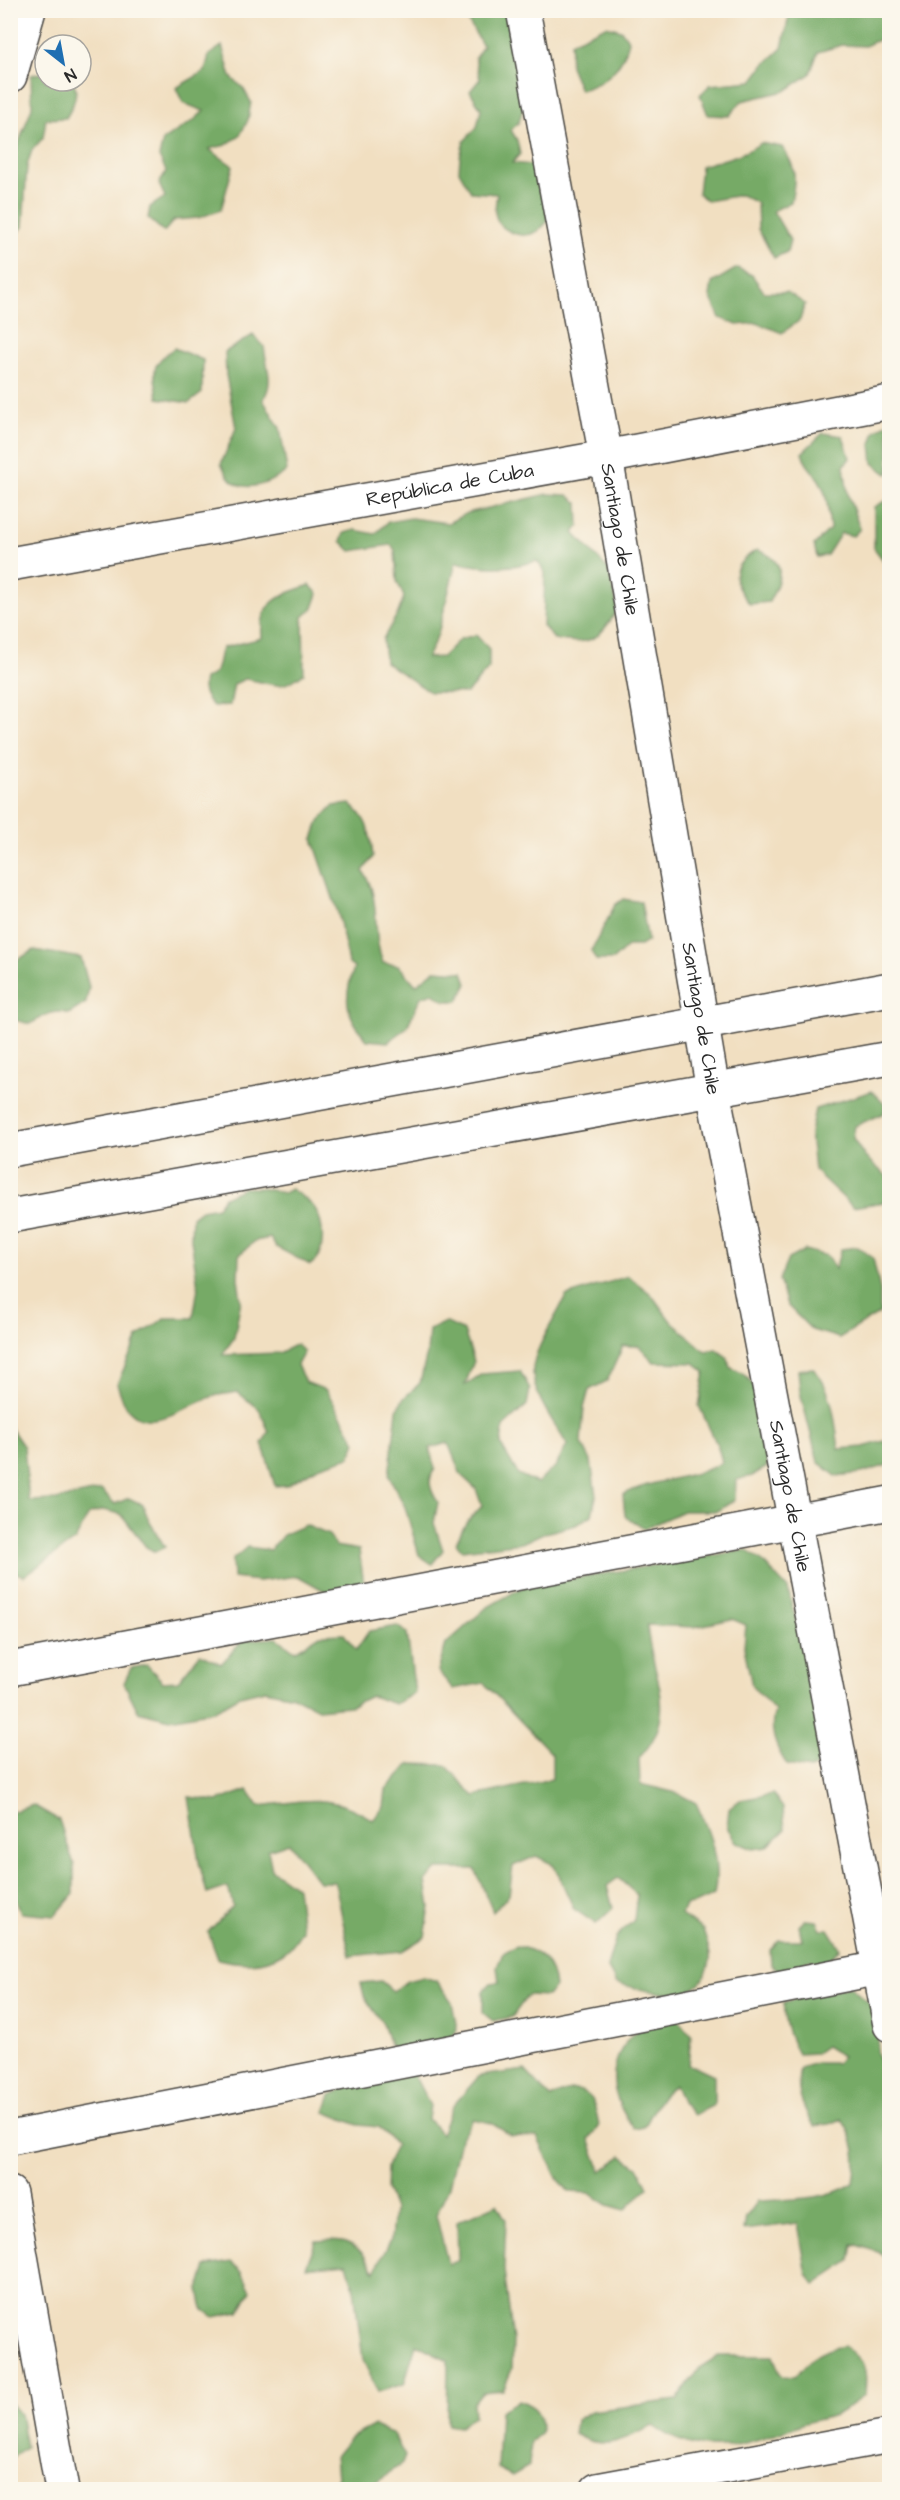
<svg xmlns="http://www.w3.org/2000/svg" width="900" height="2500" font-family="'Architects Daughter',sans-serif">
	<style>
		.forest { fill: #76aa66; stroke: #506a48; stroke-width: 1.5 }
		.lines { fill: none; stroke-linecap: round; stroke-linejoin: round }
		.minor-casing { stroke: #494642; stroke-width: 36 }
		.secondary-casing { stroke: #494642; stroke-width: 36 }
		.minor { stroke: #fff; stroke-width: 33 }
		.secondary { stroke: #fff; stroke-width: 33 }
		.labels { text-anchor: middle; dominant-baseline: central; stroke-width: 4.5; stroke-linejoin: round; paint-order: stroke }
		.street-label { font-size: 20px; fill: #2b2b2b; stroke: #fbf7ec }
	</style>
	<rect width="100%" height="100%" fill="#fbf7ec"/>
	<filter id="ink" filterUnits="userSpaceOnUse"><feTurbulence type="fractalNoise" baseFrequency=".0167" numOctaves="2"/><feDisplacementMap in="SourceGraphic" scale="12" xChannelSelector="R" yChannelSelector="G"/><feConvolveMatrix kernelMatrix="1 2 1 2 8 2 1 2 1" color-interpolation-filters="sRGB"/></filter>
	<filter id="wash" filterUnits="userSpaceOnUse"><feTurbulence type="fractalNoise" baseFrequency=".008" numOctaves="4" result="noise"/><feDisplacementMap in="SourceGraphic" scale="24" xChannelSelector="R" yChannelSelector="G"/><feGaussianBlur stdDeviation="1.35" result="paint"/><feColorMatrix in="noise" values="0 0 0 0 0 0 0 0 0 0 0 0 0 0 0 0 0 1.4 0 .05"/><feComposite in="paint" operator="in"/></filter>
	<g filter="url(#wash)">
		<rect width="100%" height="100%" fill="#f1dfc1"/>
		<!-- forest -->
		<path class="forest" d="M 462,11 L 527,11 L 532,77 L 519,122 L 511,130 L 517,140 L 520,154 L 512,163 L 532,165 L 553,179 L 547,222 C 544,225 540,230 536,232 C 521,240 498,231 495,213 C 495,207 496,200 497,194 L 471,192 L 459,171 L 460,157 L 464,141 L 477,127 L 481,109 L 470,91 L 480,79 L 475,58 L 483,46 Z
			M 790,11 L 889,11 L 889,35 L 865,46 L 842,45 L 818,52 L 810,74 L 785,91 L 742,101 L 729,116 L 708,115 L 700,95 L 710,85 L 752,81 L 764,65 L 782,48 Z
			M 606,26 L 621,30 L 629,41 C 622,68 607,83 580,90 L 570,66 L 571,42 Z
			M 222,46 L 231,77 L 243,88 L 251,102 L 248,120 L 240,135 L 226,145 L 209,149 L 233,166 L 221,210 L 198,218 L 174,220 L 164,232 L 148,218 L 150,207 L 165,197 L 159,184 L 166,171 L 159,157 L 163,140 L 193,121 L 204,111 L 183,103 L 176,88 L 205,71 L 209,55 Z
			M 45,72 L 45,81 L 73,81 C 80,93 73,107 66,118 L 46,119 L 43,138 L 32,150 L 27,166 L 23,227 L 11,242 L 11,164 L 32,107 L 31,75 Z
			M 761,143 L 782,147 C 797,168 796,178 791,202 L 773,211 L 790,240 L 787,252 L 774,258 L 758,229 L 757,203 L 741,195 L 707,201 L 698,193 L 701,166 C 725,158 739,158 761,143 Z
			M 737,268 L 752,275 L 764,292 L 787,292 L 805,304 L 800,320 L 782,333 L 757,323 L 737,325 L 720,318 L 710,296 L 712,283 Z
			M 253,335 L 264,346 C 266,367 275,381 263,400 L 280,428 L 287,471 C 274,481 248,495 231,480 C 227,476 224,469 221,464 L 236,428 L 226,375 L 225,352 Z
			M 174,348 L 203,360 L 202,393 L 189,403 L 158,398 C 154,369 149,366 174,348 Z
			M 889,422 L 889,473 L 887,474 L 873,463 L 871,444 L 875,431 Z
			M 823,433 L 843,436 L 850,458 L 844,466 L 848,495 L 860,529 L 853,536 L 841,533 L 827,555 L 817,557 L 814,545 L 830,529 C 828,511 828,492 817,477 C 809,466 806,466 802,453 Z
			M 548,494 L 568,495 L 578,503 L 579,526 L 574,533 L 608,569 L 618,609 C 598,641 591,646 554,639 L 543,626 L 545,572 L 537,561 C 509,569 484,569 456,562 L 438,634 L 427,658 L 442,657 L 460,639 L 476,635 L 489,649 L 489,668 L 467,693 L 430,692 L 385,662 L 383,639 L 398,613 L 404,597 L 397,581 L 395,550 L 391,545 L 351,551 L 341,541 L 344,533 L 355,530 L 375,534 L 388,522 L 411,518 L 448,523 L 467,513 Z
			M 885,501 L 889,501 L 889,568 L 874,548 L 874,507 Z
			M 757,550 C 787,560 782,578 769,602 L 750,604 C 729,581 730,566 757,550 Z
			M 310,585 L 318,594 L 313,608 L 303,617 L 304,673 C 279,693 273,683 245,679 L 234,684 L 230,705 L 213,706 C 205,698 201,691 204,679 C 222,672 216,664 222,648 L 262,638 C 258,600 282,595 310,585 Z
			M 350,804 C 368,818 371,835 373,857 L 363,871 C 382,899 371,933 383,963 L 398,965 L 416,985 L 435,970 L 463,972 L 467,984 L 458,1001 L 445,1001 L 433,993 L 421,997 L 407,1027 L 388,1042 L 367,1040 C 345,1014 343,999 354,968 L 349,964 L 338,913 L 313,839 L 319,821 L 333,806 Z
			M 623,899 L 641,902 L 648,941 L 640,946 L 628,946 L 613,960 L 596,960 L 591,951 L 615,905 Z
			M 34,950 L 81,958 L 89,987 L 86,1003 L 69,1014 C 54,1008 43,1017 30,1024 L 11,1019 L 12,963 Z
			M 872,1091 L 885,1105 L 884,1113 L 855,1126 L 853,1139 L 865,1157 L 889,1178 L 889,1190 L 884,1202 L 853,1207 L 814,1170 L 810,1133 L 815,1109 Z
			M 244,1188 L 260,1188 L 284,1193 L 291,1189 C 298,1194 307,1199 313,1206 C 325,1220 327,1255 310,1265 L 276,1247 L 270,1238 L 255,1241 L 239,1255 L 238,1279 L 241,1300 L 234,1338 L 222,1355 L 279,1353 L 297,1344 L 304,1352 L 297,1365 L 305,1382 L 326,1390 L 356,1442 L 350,1457 L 318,1467 L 287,1485 L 275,1486 L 262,1443 L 269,1432 L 259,1409 L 237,1392 C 229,1394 221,1394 214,1396 C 193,1402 157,1430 135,1415 C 124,1408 121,1395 117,1384 L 138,1337 L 165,1318 L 193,1318 L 198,1287 L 191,1239 L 192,1217 L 201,1210 L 217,1207 L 224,1197 Z
			M 858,1247 L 873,1258 L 880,1290 L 880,1313 L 839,1338 L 812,1330 L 787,1305 L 779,1280 L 788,1259 L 805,1250 L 827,1256 L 835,1269 L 841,1249 Z
			M 628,1276 L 651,1294 L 670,1320 L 705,1351 L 716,1349 L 727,1357 L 731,1368 C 770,1381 765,1433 767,1467 L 752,1476 L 736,1480 L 735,1500 L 717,1511 L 683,1511 L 644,1529 L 625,1516 L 623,1495 C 654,1477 692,1481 722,1462 L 718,1447 L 699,1406 L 705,1372 L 694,1363 L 654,1362 L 639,1346 L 623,1346 L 607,1381 L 589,1390 L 584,1408 L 581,1441 L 591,1461 L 596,1496 L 592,1515 L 576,1525 L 541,1534 L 522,1543 L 462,1550 L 456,1543 L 466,1523 L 482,1506 L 476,1489 L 461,1475 L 448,1443 L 430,1448 L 435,1469 C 426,1481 431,1491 438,1502 L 434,1523 L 443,1550 L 432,1564 L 419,1555 L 405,1507 L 389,1476 L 397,1410 L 403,1399 L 420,1383 L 427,1353 L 429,1330 L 445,1322 L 464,1331 L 474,1361 L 465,1385 L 482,1374 L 520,1371 L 530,1389 L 527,1405 L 503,1427 L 501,1445 L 518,1474 L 537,1483 L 556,1466 L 567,1445 C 555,1423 531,1394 533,1368 C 535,1347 557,1316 566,1296 Z
			M 813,1368 C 833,1389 835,1421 839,1449 L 863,1447 L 884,1441 L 889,1445 L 888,1465 L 862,1473 L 836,1476 L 818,1462 L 800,1392 L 798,1370 Z
			M 10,1427 L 24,1447 L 29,1501 L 56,1500 L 101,1490 L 115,1504 L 129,1498 L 143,1505 L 149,1521 L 165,1547 L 155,1552 L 146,1547 L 121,1514 L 103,1510 L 89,1514 L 75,1540 L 24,1576 L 11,1571 Z
			M 305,1525 L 329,1535 L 335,1546 L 359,1550 L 364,1584 L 343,1596 L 323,1590 L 298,1576 L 259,1581 L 233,1578 L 232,1560 L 247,1547 L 270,1550 L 284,1534 Z
			M 746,1550 L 763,1562 L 788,1589 L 830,1760 L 810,1769 L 787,1765 C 776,1748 768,1730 775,1711 L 752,1686 L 744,1647 L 746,1625 L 732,1619 L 694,1627 L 647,1625 C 651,1677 682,1713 639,1758 L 640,1784 L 677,1793 L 696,1803 C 710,1833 721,1861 714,1895 L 694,1904 L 685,1905 L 681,1915 L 703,1930 C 705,1938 712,1953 710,1961 C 702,2009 647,1991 616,1983 L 607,1967 L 616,1937 L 634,1920 L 637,1895 L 618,1878 L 607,1886 L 613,1908 L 596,1924 L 574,1909 L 554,1865 L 536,1856 L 513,1866 L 509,1895 L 493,1912 L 475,1869 L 437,1869 L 426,1881 L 430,1907 L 425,1937 L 402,1951 L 350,1956 L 335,1882 L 319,1882 L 289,1843 L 268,1850 L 272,1870 L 297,1888 L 302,1931 C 297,1938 291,1949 283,1953 C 263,1966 240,1964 218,1959 L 208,1932 L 233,1906 L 228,1887 L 207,1894 L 199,1862 L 189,1797 L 217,1801 L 248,1790 L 259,1806 C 307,1801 330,1792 373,1820 L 384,1807 L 386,1789 L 410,1764 L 446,1765 L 474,1796 L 552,1779 L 552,1754 L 484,1683 L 453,1689 L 438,1671 L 446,1644 L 486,1608 L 523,1587 Z
			M 397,1626 L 407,1633 L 415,1693 L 395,1704 L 371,1696 L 350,1706 L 318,1709 L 293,1696 L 265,1690 L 240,1696 L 213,1711 L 170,1719 L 138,1711 L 124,1683 L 131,1668 L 147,1665 L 163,1682 L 178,1681 L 200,1654 L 221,1664 L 243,1640 L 277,1638 L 295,1651 L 320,1635 L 344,1634 L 356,1650 L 369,1631 Z
			M 773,1794 L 783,1808 L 785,1830 L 767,1847 L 753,1849 L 736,1842 L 727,1827 L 729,1809 L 740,1800 Z
			M 33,1805 L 59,1820 L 74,1864 L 74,1894 L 55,1916 L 21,1913 L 11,1888 L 11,1812 Z
			M 805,1920 L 817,1921 L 821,1929 L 828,1929 L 840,1948 C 830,1961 823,1963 807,1960 L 783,1974 L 771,1965 L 770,1950 L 779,1940 L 802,1940 L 799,1926 Z
			M 516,1946 C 539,1950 553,1962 555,1987 L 547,1996 L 528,1995 L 512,2017 L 493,2021 L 483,2013 L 483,1991 L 491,1983 L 499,1982 L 497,1967 L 503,1953 Z
			M 423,1977 L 437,1981 L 452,2002 L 457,2029 L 443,2054 L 410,2060 L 390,2045 L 383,2024 L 364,1996 L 361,1983 L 381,1981 L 393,1991 L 407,1981 Z
			M 849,1986 L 875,2008 L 880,2026 L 877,2052 L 890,2110 L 889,2260 L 878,2252 L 853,2244 L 850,2261 L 815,2285 L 807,2275 L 798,2223 L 744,2230 L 746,2217 L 758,2201 C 791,2199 825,2201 854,2183 C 858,2157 856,2142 842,2119 L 830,2124 L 814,2126 C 802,2106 795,2091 800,2068 L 816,2063 L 836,2063 L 842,2056 L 826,2046 L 816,2053 L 798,2054 C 789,2038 782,2020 784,2002 Z
			M 677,2018 L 691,2035 L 688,2065 L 697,2067 L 714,2075 L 714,2105 L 694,2115 L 682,2102 L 675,2085 C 657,2096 655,2111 644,2127 L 634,2129 C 615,2103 606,2078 622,2048 C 626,2042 631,2035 637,2031 C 649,2025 665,2022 677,2018 Z
			M 525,2070 L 551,2098 C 583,2079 595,2095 599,2127 L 589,2139 L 601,2171 L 622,2156 L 639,2168 L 648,2187 L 625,2210 L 608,2205 L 589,2193 L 569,2192 L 556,2176 L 537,2137 L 512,2136 L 491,2123 L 473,2119 L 460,2139 L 449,2187 L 436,2215 L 448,2264 L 458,2261 L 457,2222 L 497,2204 L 506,2220 L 504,2270 L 513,2341 L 512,2369 L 503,2390 L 482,2392 L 473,2403 L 474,2416 L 460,2427 L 447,2425 L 448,2360 L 416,2344 L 404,2384 L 378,2392 L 363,2360 L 354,2289 L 347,2263 L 306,2267 L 316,2241 C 352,2238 356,2243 375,2271 L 391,2239 L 394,2210 L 386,2188 L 387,2167 L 396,2145 L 379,2127 L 358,2125 L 325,2112 L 331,2095 L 348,2087 L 413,2073 L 430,2106 L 428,2119 L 441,2134 L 452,2107 L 479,2076 Z
			M 231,2262 L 242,2272 L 251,2291 L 239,2312 L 214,2317 L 203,2309 L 199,2290 L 206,2266 Z
			M 844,2346 C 866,2363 867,2367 865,2394 C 856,2400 847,2409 838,2413 C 827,2419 814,2420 802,2424 C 748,2443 706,2464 653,2426 C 622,2440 606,2452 574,2434 L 576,2420 L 591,2411 L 677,2400 L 699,2368 L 718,2356 L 773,2356 L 781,2376 L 794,2377 C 810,2359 820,2349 844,2346 Z
			M 519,2400 C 537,2407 541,2412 541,2432 L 531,2442 L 529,2466 L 512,2476 L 497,2468 L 500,2411 Z
			M 10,2402 L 20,2414 L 26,2447 L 11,2458 Z
			M 373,2426 L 392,2433 L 405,2456 L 402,2464 L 365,2489 L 338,2489 L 335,2456 L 350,2438 Z"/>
	</g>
	<g filter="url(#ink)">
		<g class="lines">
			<!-- minor casing -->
			<g class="minor-casing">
				<g id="minor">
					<path id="s1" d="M 523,10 L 606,457 L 713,1090 L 890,2025"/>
					<path d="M 10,76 L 29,10"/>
					<path d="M 10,1150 L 890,989"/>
					<path d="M 10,1216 L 890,1058"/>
					<path d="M 10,1669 L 890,1503"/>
					<path d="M 10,2138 L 890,1966"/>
					<path d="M 10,2193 L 62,2490"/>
					<path d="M 597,2490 L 890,2436"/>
				</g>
			</g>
			<!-- secondary casing -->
			<g class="secondary-casing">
				<g id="secondary">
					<path id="s2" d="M 10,564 L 606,457 L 890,402"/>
				</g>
			</g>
			<!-- minor -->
			<use href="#minor" class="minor"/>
			<!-- secondary -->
			<use href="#secondary" class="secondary"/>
		</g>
	</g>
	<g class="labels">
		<!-- street labels -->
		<g class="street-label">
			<text stroke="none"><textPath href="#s2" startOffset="447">República de Cuba</textPath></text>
			<text stroke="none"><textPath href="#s1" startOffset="538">Santiago de Chile</textPath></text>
			<text stroke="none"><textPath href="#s1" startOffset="1024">Santiago de Chile</textPath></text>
			<text stroke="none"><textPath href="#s1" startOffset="1510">Santiago de Chile</textPath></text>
		</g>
	</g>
	<!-- margin -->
	<rect width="900" height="2500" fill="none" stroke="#fbf7ec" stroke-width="36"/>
	<!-- north arrow -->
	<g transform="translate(63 63) rotate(149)"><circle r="28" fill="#fbf7ec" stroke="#a8a59f" stroke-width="1.5"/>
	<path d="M0-4.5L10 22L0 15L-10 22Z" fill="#1f6fb2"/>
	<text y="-9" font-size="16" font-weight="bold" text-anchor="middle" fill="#2b2b2b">N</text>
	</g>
</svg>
